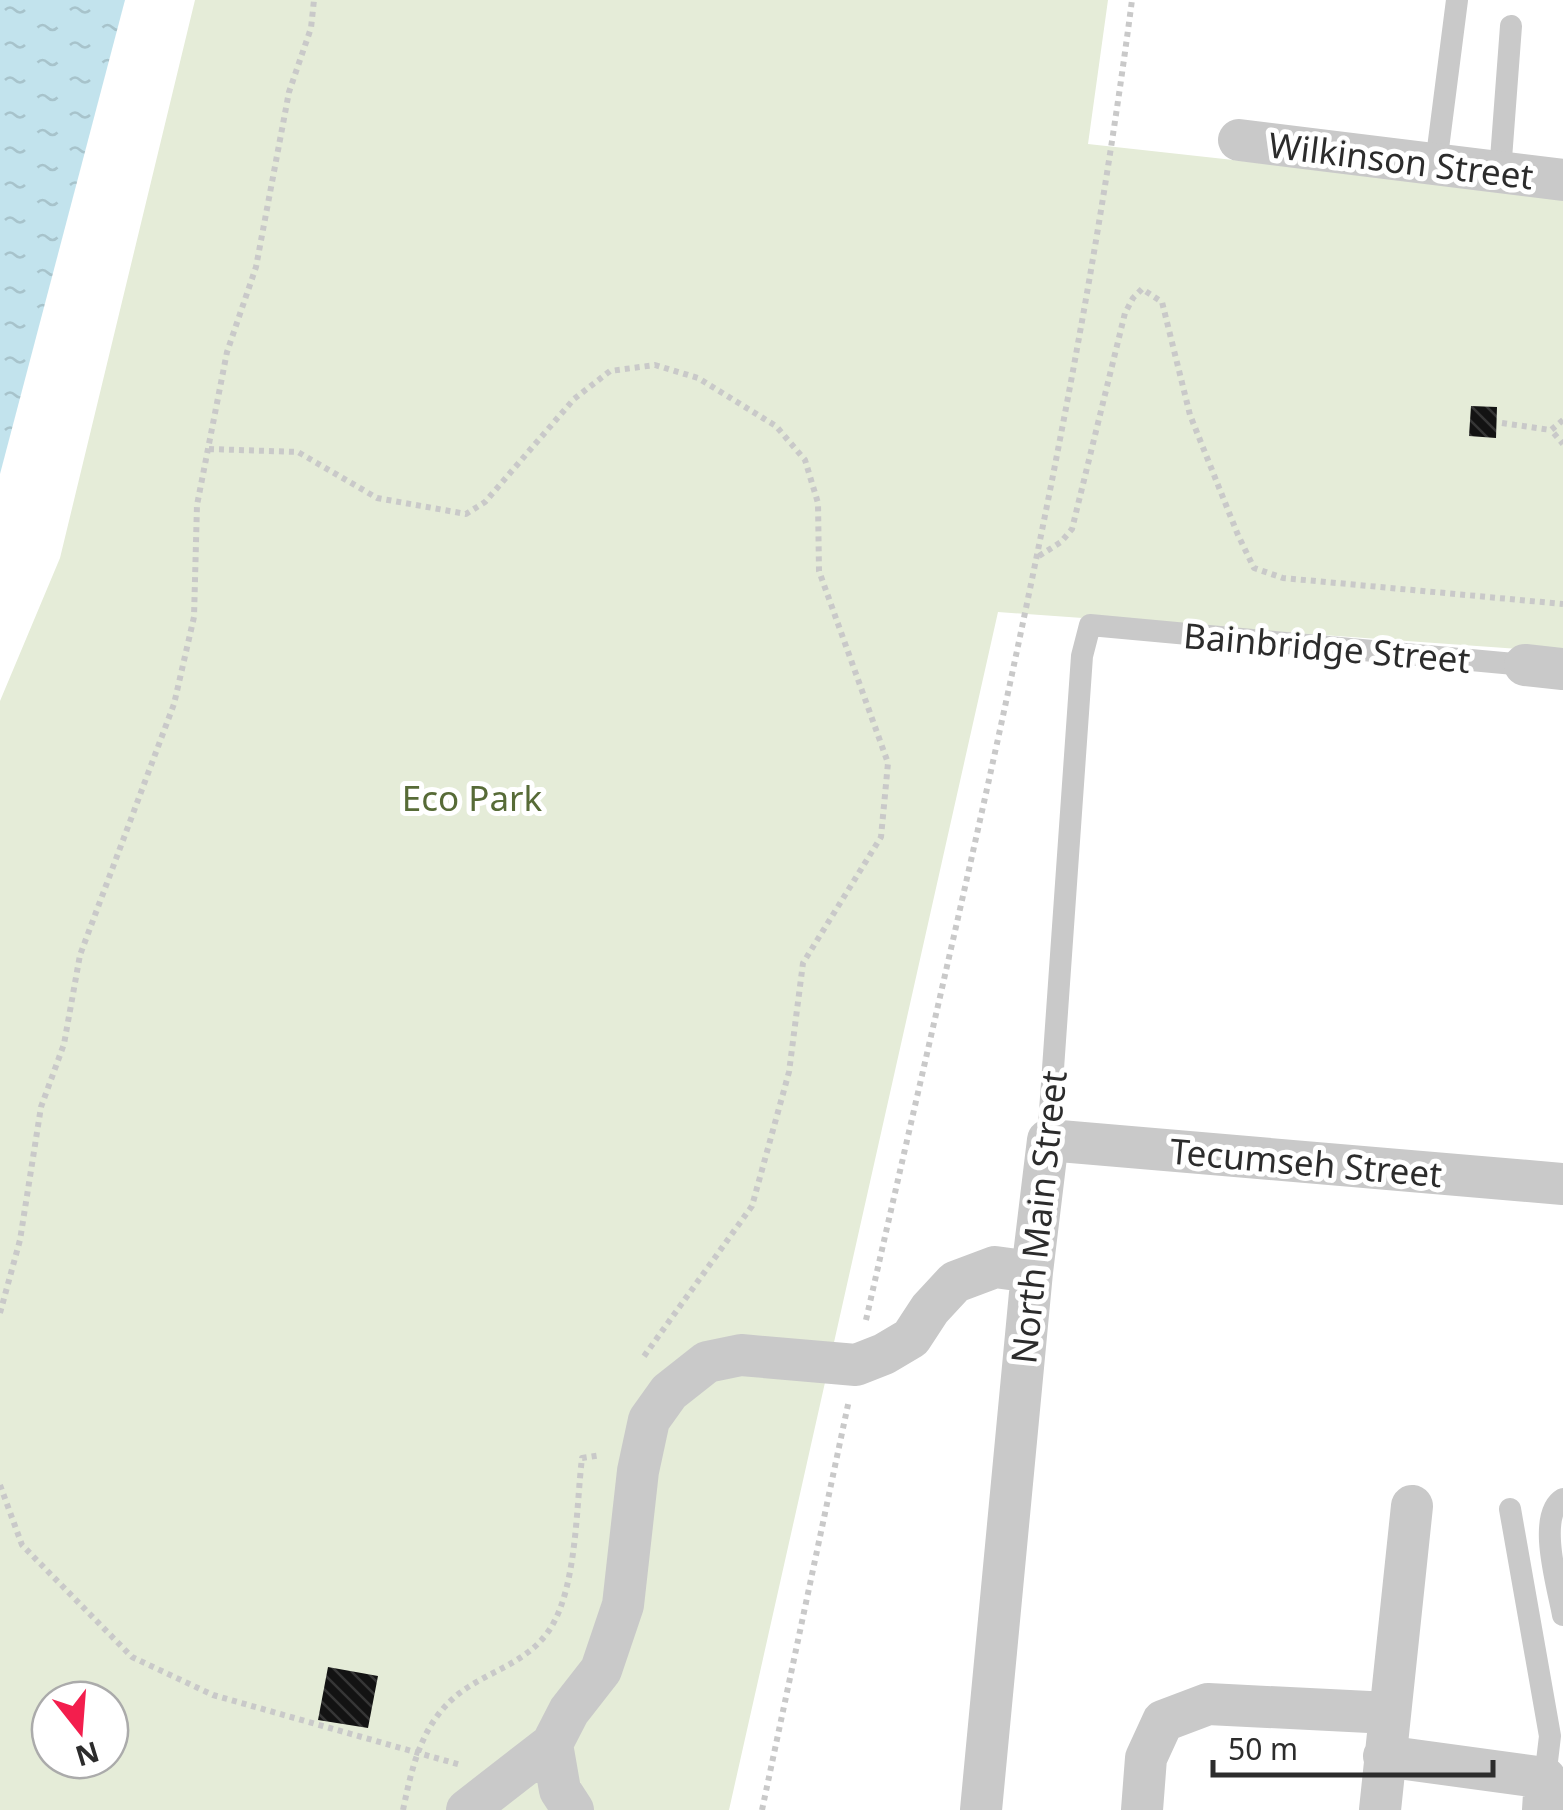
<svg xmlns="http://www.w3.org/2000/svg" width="1563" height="1810" font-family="'Noto Sans',sans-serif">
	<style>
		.park { fill: #e5ecd8; fill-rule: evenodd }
		.water { fill: url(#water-ripples) }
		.building { fill: url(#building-back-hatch) }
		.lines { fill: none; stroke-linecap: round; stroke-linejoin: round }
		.path { stroke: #c9c9c9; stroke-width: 6; stroke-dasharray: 5 5; stroke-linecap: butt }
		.service { stroke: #c9c9c9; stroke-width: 22 }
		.minor { stroke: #c9c9c9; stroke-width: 42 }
		.labels { text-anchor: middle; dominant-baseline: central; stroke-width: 10; stroke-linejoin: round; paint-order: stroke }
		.street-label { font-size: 35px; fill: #2c2c2c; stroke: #fff }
		.park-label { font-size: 35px; fill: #576b37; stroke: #fff }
	</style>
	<defs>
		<pattern id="water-ripples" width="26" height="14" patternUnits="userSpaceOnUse" patternTransform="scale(2.5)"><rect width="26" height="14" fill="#c2e3ed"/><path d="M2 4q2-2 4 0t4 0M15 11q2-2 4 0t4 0" fill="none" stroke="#a7c3cb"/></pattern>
		<pattern id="building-back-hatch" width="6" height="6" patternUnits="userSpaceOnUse" patternTransform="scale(2.5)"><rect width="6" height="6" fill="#131313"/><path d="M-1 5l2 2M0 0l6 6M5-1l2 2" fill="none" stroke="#363636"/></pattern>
	</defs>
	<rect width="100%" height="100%" fill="#fff"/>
	<!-- park -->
	<path class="park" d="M 195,0 L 1108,0 L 1088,144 L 1563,196 L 1563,652 L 998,612 L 729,1810 L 0,1810 L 0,701 L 60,558 ZM 50,1700 L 110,1700 L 110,1760 L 50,1760 Z"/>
	<!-- water -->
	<path class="water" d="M 0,0 L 125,0 L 0,474 Z"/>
	<!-- building -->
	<path class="building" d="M 1471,406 L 1497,407 L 1496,438 L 1469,436 Z
		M 328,1667 L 378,1676 L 368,1728 L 318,1720 Z"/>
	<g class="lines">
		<!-- path -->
		<path class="path" d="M 1563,420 L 1551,430 L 1563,444
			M 1502,423 L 1551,430
			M 209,449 L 298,452 L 377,498 L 466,514 L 485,502 L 574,399 L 610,371 L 655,365 L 698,378 L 776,426 L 805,460 L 818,503 L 819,571 L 888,763 L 881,837 L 803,963 L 789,1072 L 752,1206 L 642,1359
			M 1039,556 L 1061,542 L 1072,529 L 1125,313 L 1133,298 L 1142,289 L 1162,302 L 1190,415 L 1238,535 L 1254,568 L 1283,578 L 1563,604
			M 0,1313 L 20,1240 L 41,1107 L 64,1044 L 80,955 L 174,704 L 194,617 L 197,505 L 227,352 L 256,267 L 289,92 L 311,28 L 314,0
			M 866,1320 C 965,882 1074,446 1132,0
			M 0,1485 L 22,1545 L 132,1657 L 213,1695 L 461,1765
			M 403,1810 C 412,1767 421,1725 457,1695 C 487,1671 527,1664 550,1629 C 577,1587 576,1508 582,1458 L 601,1455
			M 762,1810 L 849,1400"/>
		<!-- service -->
		<path class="service" d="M 1436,164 L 1457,0
			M 1500,172 L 1511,26
			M 1048,1140 L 1082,656 L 1090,625 L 1525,665
			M 1563,1499 C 1536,1515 1558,1587 1563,1615
			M 1510,1509 L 1550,1736 L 1545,1778"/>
		<!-- minor -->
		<path class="minor" d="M 1239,140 L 1563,180
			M 1525,665 L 1563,669
			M 552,1744 L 560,1790 L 573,1810
			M 1384,1756 L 1545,1778 L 1543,1810
			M 467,1810 L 552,1744 L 569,1711 L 601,1670 L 623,1605 L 638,1471 L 649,1420 L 669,1392 L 707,1362 L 741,1355 L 856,1365 L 884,1354 L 911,1338 L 930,1309 L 955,1282 L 995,1267 L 1032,1272
			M 981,1810 L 1032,1272 L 1048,1140 L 1563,1184
			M 1142,1810 L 1146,1758 L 1163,1721 L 1208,1704 L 1389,1713
			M 1380,1810 L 1412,1506"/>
	</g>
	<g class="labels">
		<!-- street labels -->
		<g class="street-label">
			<text transform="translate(1401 160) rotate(7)">Wilkinson Street</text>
			<text transform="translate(1327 647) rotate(5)">Bainbridge Street</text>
			<text transform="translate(1306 1162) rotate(5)">Tecumseh Street</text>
			<text transform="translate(1038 1217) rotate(-84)">North Main Street</text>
		</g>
		<!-- park labels -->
		<g class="park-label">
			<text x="472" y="797">Eco Park</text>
		</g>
	</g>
	<!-- north arrow -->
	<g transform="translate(80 1730) rotate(163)"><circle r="48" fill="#ffffff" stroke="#ababab" stroke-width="2.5"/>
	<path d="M0-8L18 38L0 25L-18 38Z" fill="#f31e4d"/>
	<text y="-15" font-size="28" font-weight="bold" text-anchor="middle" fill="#2c2c2c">N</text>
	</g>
	<!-- scale -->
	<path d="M1213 1760v15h280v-15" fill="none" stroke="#2c2c2c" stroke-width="5"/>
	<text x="1228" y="1760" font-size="30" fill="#2c2c2c" stroke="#ffffff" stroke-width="8" paint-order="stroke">50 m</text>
</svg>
